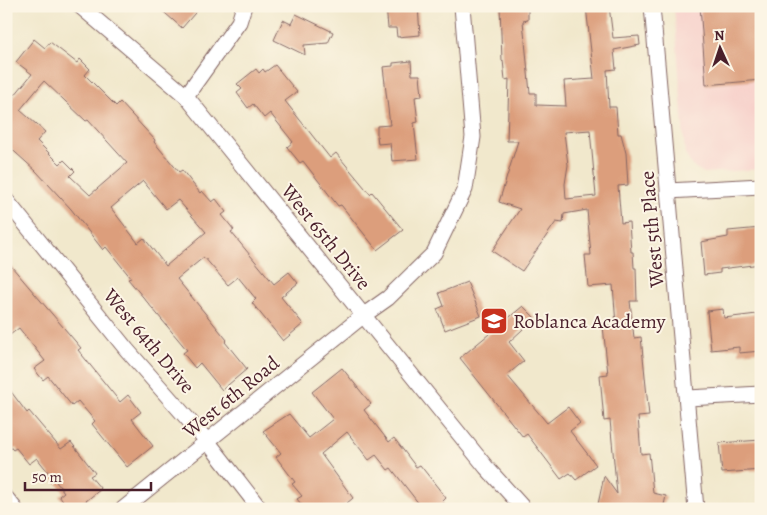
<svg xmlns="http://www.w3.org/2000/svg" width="767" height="515" font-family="Alegreya,serif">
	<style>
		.built { fill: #f7d0ca }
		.building { fill: #dc9e7c; fill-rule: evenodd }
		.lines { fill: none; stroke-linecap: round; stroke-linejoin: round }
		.minor-casing { stroke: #846563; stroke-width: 17 }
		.minor { stroke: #fff; stroke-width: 15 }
		.labels { text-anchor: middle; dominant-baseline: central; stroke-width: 4; stroke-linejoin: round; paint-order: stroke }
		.street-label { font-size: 20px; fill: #4a1f2b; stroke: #fcf5e5 }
		.poi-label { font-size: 20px; fill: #4a1f2b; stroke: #fcf5e5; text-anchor: start }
	</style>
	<rect width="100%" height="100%" fill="#fcf5e5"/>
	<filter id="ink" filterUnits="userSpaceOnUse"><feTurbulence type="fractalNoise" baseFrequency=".02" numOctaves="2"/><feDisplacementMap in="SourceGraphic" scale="10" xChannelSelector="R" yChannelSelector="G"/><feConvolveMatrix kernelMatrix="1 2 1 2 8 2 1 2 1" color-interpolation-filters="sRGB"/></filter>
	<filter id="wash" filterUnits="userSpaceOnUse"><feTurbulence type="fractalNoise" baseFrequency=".0096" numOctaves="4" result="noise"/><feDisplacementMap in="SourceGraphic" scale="20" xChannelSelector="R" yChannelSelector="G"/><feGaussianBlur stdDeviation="1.12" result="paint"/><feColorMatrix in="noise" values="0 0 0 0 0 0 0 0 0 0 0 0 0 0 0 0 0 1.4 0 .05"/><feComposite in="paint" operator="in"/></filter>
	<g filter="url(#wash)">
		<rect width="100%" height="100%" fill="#f1e8cc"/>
		<!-- built -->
		<path class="built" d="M 674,6 L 761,6 L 761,169 L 704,173 L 692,166 L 685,154 Z"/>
		<g id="blocks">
			<!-- building -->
			<path class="building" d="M 157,6 L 201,6 L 182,28 Z
				M 386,6 L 418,6 L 420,35 L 397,37 L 396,28 L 388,28 Z
				M 500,6 L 528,6 L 528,20 L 523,21 L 530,93 L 536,93 L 536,105 L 566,106 L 564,81 L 594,79 L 586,6 L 609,6 L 613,38 L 639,36 L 640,45 L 614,50 L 616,69 L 607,70 L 609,107 L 616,107 L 618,134 L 621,134 L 626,153 L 628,185 L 618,186 L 621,223 L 629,222 L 631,252 L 633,252 L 634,268 L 636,268 L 637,301 L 630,301 L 634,338 L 641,337 L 649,416 L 638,417 L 641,454 L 649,453 L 653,493 L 666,496 L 663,509 L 597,509 L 604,476 L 617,494 L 610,420 L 604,421 L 600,375 L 608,374 L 603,326 L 616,325 L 613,285 L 588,287 L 585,255 L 591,255 L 587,210 L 564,214 L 563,223 L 556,222 L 522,271 L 492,251 L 520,209 L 499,202 L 518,141 L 507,141 L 509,79 L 505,80 L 503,60 L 502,61 ZM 590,130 L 596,196 L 566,199 L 565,184 L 568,165 L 564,132 Z
				M 700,6 L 761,6 L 761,80 L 706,85 Z
				M 296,14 L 333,32 L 328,43 L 304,45 L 305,55 L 274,40 L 283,20 L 291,24 Z
				M 34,39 L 45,48 L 50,42 L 77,63 L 80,59 L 90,69 L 85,75 L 116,106 L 120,102 L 155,140 L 154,142 L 179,172 L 182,170 L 200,193 L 202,191 L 212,202 L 216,199 L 226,212 L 222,215 L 234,230 L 231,232 L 274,284 L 289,272 L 298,283 L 281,297 L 303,324 L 283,341 L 252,303 L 256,299 L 238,277 L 228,285 L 204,257 L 177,279 L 227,340 L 225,342 L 247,369 L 222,390 L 200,363 L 195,368 L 183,353 L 187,350 L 128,279 L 131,278 L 106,247 L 103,250 L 71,209 L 36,171 L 6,144 L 6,98 L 10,101 L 32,74 L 16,62 ZM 44,81 L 86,121 L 88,120 L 127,163 L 90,195 L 70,176 L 75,171 L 64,160 L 60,164 L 37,141 L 45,132 L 20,110 ZM 143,181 L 166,209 L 178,200 L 206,232 L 166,266 L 144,238 L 138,243 L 111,208 Z
				M 411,61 L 412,75 L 420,75 L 422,96 L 415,97 L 418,122 L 414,123 L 418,159 L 392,161 L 390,143 L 378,144 L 377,135 L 377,126 L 390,125 L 383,67 L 393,66 L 393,63 Z
				M 275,65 L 297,92 L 285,101 L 330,158 L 336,153 L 370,194 L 372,192 L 403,230 L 377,250 L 341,205 L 338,206 L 303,161 L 300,163 L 287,147 L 293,142 L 270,113 L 264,118 L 253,104 L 248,108 L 237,93 L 242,89 L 237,84 L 256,69 L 259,73 L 263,69 L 265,72 Z
				M 761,228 L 761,264 L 720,269 L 720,273 L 704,275 L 701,242 L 728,237 L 728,231 Z
				M 6,260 L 81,348 L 78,350 L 120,402 L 128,395 L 141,412 L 132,419 L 153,446 L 127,467 L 92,424 L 95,421 L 78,401 L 72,406 L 48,376 L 43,380 L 34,369 L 45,361 L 19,328 L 6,338 Z
				M 467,282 L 481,316 L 445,330 L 437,309 L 444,306 L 439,293 Z
				M 523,306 L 535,318 L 509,342 L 524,361 L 507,375 L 547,423 L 568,407 L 580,423 L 570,431 L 596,465 L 576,480 L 570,473 L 561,479 L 527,434 L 523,437 L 460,358 Z
				M 723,309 L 724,318 L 757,314 L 761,351 L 739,353 L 739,347 L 711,350 L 707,311 Z
				M 342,368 L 371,404 L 364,410 L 389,442 L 394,438 L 416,467 L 420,465 L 446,498 L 442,502 L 449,509 L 423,509 L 391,468 L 388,470 L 376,455 L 369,460 L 347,432 L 321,454 L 353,498 L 340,509 L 305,509 L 297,499 L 302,496 L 292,484 L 295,482 L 276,457 L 281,453 L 263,431 L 289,414 L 309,438 L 333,419 L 312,392 Z
				M 6,385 L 27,413 L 29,411 L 61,449 L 71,442 L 95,473 L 90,476 L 101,489 L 76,509 L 69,509 L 59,496 L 64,492 L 37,458 L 29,464 L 16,448 L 13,450 L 6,442 Z
				M 761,440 L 761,470 L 722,473 L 719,443 Z"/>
		</g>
	</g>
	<g filter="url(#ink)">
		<use href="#blocks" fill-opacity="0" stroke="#846563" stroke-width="1"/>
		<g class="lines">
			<!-- minor casing -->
			<g class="minor-casing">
				<path id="minor" d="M 80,6 L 186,96 L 486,467 L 524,509
					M 652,6 L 696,509
					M 186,96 L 239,22 L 244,6
					M 668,191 L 761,186
					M 6,200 L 127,350 L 208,442 L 260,509
					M 688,398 L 761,394
					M 6,498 L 15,509
					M 123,509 L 364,315 L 388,298 L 434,253 L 465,189 L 473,137 L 462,6"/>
			</g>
			<!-- minor -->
			<use href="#minor" class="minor"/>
		</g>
	</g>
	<!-- icons -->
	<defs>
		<g id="school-square" transform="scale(1.4375)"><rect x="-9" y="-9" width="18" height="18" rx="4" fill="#c8321e" stroke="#fcf5e5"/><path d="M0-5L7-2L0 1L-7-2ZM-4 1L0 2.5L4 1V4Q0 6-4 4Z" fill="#fff"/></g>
	</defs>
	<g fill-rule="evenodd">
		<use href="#school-square" x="494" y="321"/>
	</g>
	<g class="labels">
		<!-- street labels -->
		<g class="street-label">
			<text transform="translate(652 229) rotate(-95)">West 5th Place</text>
			<text transform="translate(326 237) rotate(51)">West 65th Drive</text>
			<text transform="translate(149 341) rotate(50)">West 64th Drive</text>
			<text transform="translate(231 397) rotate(-39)">West 6th Road</text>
		</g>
		<!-- poi labels -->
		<g class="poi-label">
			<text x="513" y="321">Roblanca Academy</text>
		</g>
	</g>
	<!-- margin -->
	<rect width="767" height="515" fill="none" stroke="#fcf5e5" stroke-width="25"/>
	<!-- north arrow -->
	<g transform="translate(720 48) rotate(357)" stroke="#fcf5e5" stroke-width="4" paint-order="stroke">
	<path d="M0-4L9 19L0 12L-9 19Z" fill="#4a1f2b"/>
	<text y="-8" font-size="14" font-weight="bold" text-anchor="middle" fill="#4a1f2b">N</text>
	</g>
	<!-- scale -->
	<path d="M25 482v8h126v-8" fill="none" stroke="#4a1f2b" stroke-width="2.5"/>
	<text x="32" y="482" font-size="15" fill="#4a1f2b" stroke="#fcf5e5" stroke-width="4" paint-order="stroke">50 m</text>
</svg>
